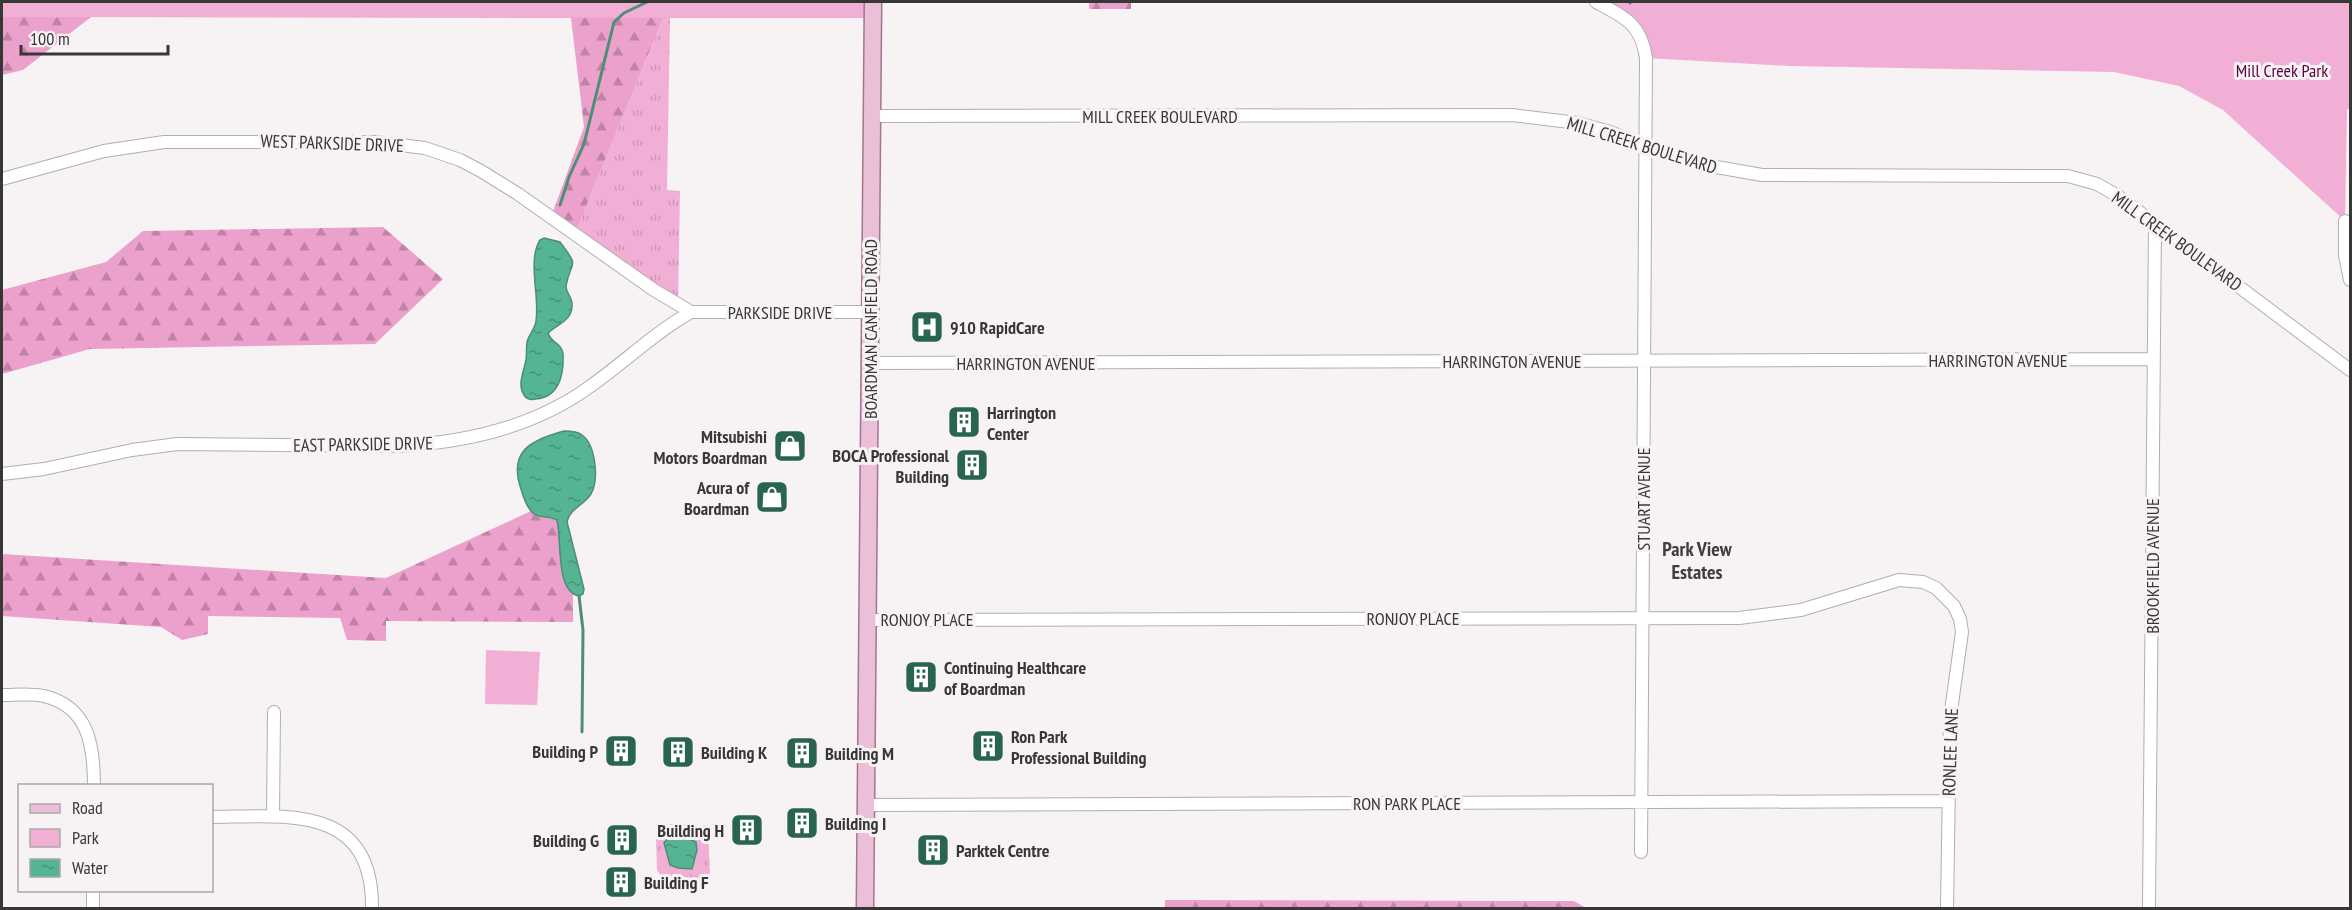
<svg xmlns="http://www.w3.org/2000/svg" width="2352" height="910" font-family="'PT Sans Narrow',sans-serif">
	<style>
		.grass { fill: url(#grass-tufts) }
		.forest { fill: url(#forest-firs) }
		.green { fill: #f1afd5 }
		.water { fill: url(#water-ripples); stroke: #4c8e76; stroke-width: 1.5 }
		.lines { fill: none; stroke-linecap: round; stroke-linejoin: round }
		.stream { stroke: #4c8e76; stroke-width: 3 }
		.minor-casing { stroke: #b1aeb0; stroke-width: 14 }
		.major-casing { stroke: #a57490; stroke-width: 19 }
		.minor { stroke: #fff; stroke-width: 12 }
		.major { stroke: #ecbfd9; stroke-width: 16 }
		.labels { text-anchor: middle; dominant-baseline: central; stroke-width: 6; stroke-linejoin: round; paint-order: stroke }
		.park-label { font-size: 18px; fill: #5c0143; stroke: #f7f3f5 }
		.street-label { font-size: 18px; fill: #383737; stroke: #f7f3f5 }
		.poi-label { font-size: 18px; font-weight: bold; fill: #383737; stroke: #f7f3f5; text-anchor: start }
		.neighbourhood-label { font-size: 20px; font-weight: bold; fill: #413e40; stroke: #f7f3f5 }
	</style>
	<defs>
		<pattern id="grass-tufts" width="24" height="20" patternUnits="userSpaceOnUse" patternTransform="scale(1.5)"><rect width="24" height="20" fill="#f1afd5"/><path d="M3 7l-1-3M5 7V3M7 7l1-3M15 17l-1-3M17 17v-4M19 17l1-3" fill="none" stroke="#cf97b7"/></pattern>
		<pattern id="forest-firs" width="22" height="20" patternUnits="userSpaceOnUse" patternTransform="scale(1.5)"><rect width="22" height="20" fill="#eca0cc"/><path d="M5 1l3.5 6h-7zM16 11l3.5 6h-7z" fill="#c083a6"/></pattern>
		<pattern id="water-ripples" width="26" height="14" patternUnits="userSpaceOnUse" patternTransform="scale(1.5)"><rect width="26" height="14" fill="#55b491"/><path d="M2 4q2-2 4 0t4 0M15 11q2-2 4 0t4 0" fill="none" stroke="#479377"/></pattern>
	</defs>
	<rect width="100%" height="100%" fill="#f7f3f5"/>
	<!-- grass -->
	<path class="grass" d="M 663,18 L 670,18 L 667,190 L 680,191 L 678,304 L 575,234 Z
		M 677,823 L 708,826 L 710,878 L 707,880 L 663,879 L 657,870 L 656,835 L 663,826 Z"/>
	<!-- forest -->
	<path class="forest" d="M 2,2 L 873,18 L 663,18 L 575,234 L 551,217 L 584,127 L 571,18 L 91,17 L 23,70 L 2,75 Z
		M 1089,2 L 1131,2 L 1131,9 L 1089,9 Z
		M 383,227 L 443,279 L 375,344 L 90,349 L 2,374 L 2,290 L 106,262 L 143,231 Z
		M 531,511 L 537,516 L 557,520 C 562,541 556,580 573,594 L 573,622 L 386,621 L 386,641 L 347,640 L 340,618 L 208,616 L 208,634 L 182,640 L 161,627 L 2,616 L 2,554 L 386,578 Z
		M 1165,900 L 1574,901 L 1586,908 L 1165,908 Z"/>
	<!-- green -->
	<path class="green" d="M 2,2 L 873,2 L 873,18 L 2,17 Z
		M 1596,2 L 2350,2 L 2350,109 L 2347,109 L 2345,221 L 2223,110 L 2179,86 L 2114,72 L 1791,66 L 1646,58 L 1640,34 Z
		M 486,650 L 540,652 L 537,705 L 485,704 Z"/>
	<!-- water -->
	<path class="water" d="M 544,238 L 560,242 C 581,270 571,258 566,286 C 566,293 572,297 572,304 C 573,321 557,324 548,333 C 551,343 562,343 563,354 C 564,375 559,397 536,399 C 531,400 527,400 524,395 C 517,385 524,371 526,360 C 527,354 526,348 527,342 C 529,334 535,329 536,321 C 540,296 527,261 540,240 Z
		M 564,431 C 570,431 577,431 582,435 C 596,445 599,480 591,494 C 584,505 569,509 567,522 L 584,589 L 583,594 L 579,596 C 555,591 562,540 557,520 C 548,515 537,519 531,511 C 526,505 523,496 521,489 C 508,451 531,440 564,431 Z
		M 674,836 L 685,837 L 696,842 L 697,850 L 692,869 L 678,868 L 670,865 L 664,843 L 669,837 Z"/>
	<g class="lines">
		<!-- stream -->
		<path class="stream" d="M 1630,2 L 1630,3
			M 560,205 L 569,177 L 584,144 L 614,22 L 624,13 L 647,2
			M 579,596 L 583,630 L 582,732"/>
		<!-- minor casing -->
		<g class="minor-casing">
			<path id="minor" d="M 1596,2 C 1624,17 1641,23 1646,58 L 1641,852
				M 872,116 L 1512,115 L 1578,123 L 1610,132 L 1676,157 L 1705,165 L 1762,175 L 2068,176 L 2097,184 L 2118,196 L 2350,370
				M 2,179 L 104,151 L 164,142 L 375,142 L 425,148 L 460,160 L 481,171 L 518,194 L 654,290 L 691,312
				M 2345,221 L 2345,255 L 2350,280
				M 691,312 L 869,312
				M 869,363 L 2154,359
				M 2,474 L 44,469 L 132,450 L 177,444 L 395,446 C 465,443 534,428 592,385 C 626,361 654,333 691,312
				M 868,620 L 1739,618 L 1801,610 L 1899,580 L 1923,582 L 1936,588 L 1954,606 L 1960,619 L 1962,632 L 1950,718 L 1947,908
				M 2,695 C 15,695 30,693 44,696 C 89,707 94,746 94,786
				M 866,805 L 1948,801
				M 273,816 L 274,712
				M 212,817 C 287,816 373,804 372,908
				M 93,908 L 93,890
				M 2149,908 L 2155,223"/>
		</g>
		<!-- major casing -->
		<g class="major-casing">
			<path id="major" d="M 865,908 L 873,2"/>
		</g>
		<!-- minor -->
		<use href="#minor" class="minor"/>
		<!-- major -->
		<use href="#major" class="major"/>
	</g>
	<!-- icons -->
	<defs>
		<g id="hospital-square" transform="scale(1.725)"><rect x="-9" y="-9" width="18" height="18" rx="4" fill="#28644f" stroke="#f7f3f5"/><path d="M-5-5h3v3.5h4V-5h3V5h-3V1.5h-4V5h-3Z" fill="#fff"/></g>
		<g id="building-square" transform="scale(1.725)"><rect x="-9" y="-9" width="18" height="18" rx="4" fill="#28644f" stroke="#f7f3f5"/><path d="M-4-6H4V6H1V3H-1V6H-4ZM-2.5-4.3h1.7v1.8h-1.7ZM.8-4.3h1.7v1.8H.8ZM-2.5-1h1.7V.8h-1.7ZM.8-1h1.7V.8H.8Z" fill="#fff"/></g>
		<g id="shop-square" transform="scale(1.725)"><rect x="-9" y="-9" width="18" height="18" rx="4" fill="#28644f" stroke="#f7f3f5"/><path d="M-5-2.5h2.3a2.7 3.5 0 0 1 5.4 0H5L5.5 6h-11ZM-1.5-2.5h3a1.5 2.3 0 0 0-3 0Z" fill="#fff"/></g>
	</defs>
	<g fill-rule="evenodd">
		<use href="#hospital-square" x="927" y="327"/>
		<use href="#building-square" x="964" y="422"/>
		<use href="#shop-square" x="790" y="446"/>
		<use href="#building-square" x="972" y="465"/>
		<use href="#shop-square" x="772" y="497"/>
		<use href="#building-square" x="921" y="677"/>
		<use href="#building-square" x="988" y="746"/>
		<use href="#building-square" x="621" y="751"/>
		<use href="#building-square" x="678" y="752"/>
		<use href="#building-square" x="802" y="753"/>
		<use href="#building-square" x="802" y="823"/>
		<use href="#building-square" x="747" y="830"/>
		<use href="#building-square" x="622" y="840"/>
		<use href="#building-square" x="933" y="850"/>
		<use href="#building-square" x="621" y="882"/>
	</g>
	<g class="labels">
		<!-- park labels -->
		<g class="park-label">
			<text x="2282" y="70">Mill Creek Park</text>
		</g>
		<!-- street labels -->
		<g class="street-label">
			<text x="1160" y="116">MILL CREEK BOULEVARD</text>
			<text transform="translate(332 143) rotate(2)">WEST PARKSIDE DRIVE</text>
			<text transform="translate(1642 145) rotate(17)">MILL CREEK BOULEVARD</text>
			<text transform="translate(2177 241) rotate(36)">MILL CREEK BOULEVARD</text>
			<text x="780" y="312">PARKSIDE DRIVE</text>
			<text transform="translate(870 329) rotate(-90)">BOARDMAN CANFIELD ROAD</text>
			<text x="1998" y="360">HARRINGTON AVENUE</text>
			<text x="1512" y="361">HARRINGTON AVENUE</text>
			<text x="1026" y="363">HARRINGTON AVENUE</text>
			<text transform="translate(363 444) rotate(-1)">EAST PARKSIDE DRIVE</text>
			<text transform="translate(1643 499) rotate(-90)">STUART AVENUE</text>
			<text transform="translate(2152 566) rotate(-90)">BROOKFIELD AVENUE</text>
			<text x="1413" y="618">RONJOY PLACE</text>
			<text x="927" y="619">RONJOY PLACE</text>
			<text transform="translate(1950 752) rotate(-88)">RONLEE LANE</text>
			<text x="1407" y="803">RON PARK PLACE</text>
		</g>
		<!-- poi labels -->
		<g class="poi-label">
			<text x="950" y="327">910 RapidCare</text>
			<text x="987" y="412">Harrington<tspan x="987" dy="21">Center</tspan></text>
			<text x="767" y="436" text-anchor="end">Mitsubishi<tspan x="767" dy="21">Motors Boardman</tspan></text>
			<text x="949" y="455" text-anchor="end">BOCA Professional<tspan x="949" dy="21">Building</tspan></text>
			<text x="749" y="487" text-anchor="end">Acura of<tspan x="749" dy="21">Boardman</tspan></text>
			<text x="944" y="667">Continuing Healthcare<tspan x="944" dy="21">of Boardman</tspan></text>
			<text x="1011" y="736">Ron Park<tspan x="1011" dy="21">Professional Building</tspan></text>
			<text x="598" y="751" text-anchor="end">Building P</text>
			<text x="701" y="752">Building K</text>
			<text x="825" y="753">Building M</text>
			<text x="825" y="823">Building I</text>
			<text x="724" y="830" text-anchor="end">Building H</text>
			<text x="599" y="840" text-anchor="end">Building G</text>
			<text x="956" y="850">Parktek Centre</text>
			<text x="644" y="882">Building F</text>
		</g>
		<!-- neighbourhood labels -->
		<g class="neighbourhood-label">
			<text x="1697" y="549">Park View<tspan x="1697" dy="23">Estates</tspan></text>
		</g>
	</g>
	<!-- border -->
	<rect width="2352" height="910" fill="none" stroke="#383737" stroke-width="6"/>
	<!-- legend -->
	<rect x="18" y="784" width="195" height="108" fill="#f7f3f5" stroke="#aba8a9" stroke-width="1.5"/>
	<rect x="30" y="804" width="30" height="9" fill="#ecbfd9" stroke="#aba8a9" stroke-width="1.5"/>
	<text x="72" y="814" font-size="18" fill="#383737">Road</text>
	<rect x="30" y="829" width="30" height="18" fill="#f1afd5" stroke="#aba8a9" stroke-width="1.5"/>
	<text x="72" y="844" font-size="18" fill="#383737">Park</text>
	<rect x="30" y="859" width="30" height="18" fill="url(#water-ripples)" stroke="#aba8a9" stroke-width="1.5"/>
	<text x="72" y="874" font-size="18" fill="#383737">Water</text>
	<!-- scale -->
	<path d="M21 45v9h147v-9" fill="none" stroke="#383737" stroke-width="3"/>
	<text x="30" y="45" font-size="18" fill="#383737" stroke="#f7f3f5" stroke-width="4.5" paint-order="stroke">100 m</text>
</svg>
